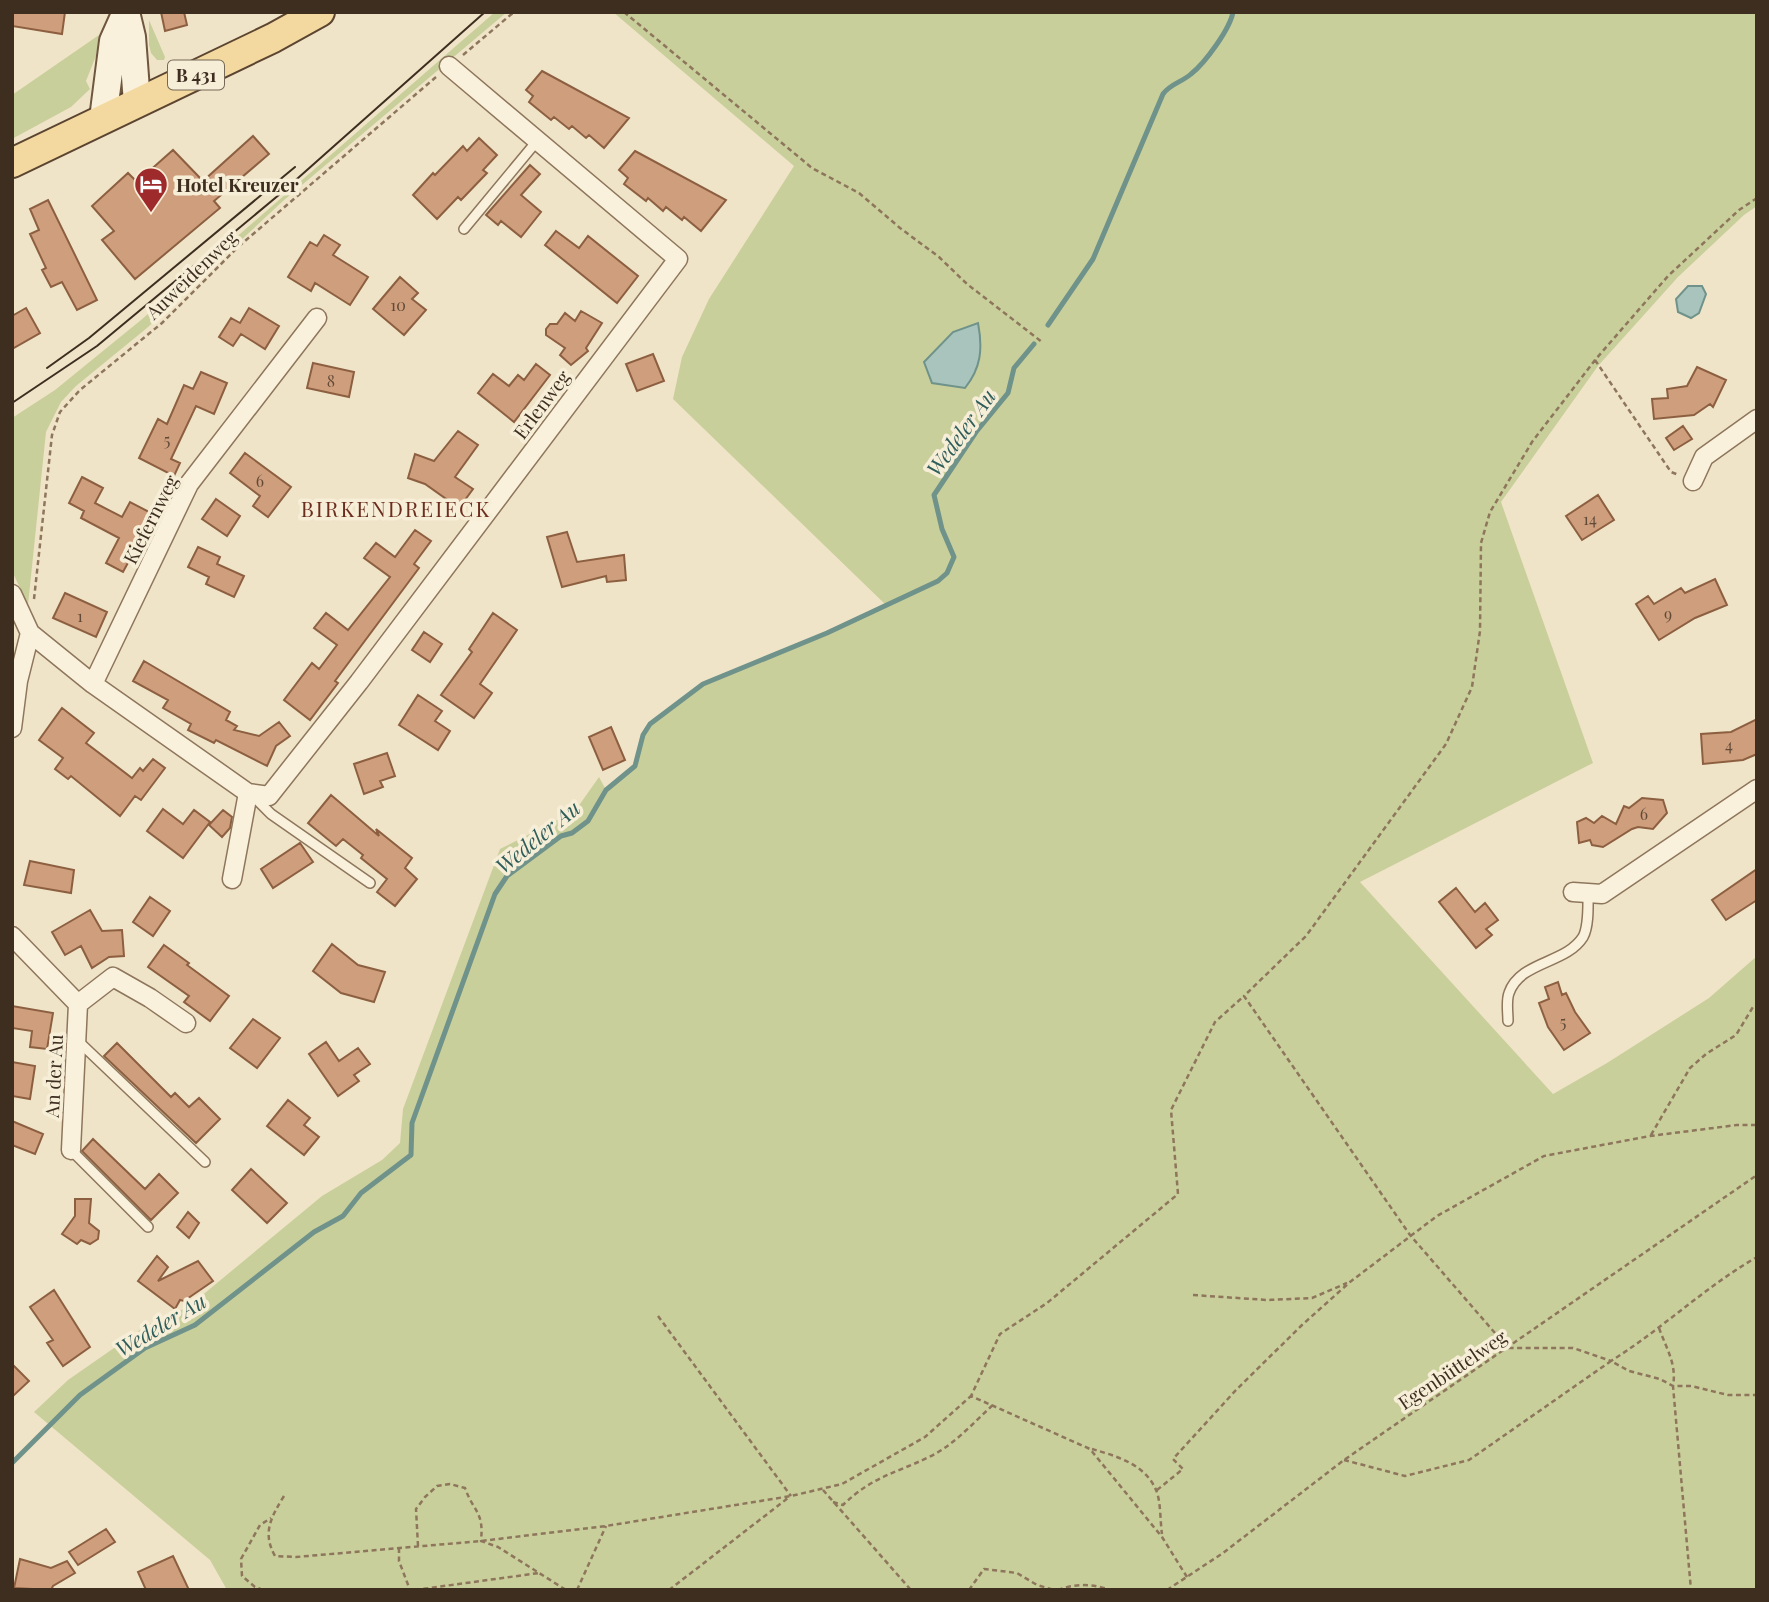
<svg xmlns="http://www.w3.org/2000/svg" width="1769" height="1602" font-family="'Playfair Display',serif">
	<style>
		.green { fill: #c9cf9b }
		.water { fill: #a9c4bc; stroke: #6f938a; stroke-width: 2 }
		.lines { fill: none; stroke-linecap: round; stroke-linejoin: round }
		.stream { stroke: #6f938a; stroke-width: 5 }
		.building { fill: #cf9f7d; stroke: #8d5f41; stroke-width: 2 }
		.lane-casing { stroke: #8d765c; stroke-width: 12 }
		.street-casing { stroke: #8d765c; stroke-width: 21 }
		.secondary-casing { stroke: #6f573f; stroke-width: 30 }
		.primary-casing { stroke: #5b4430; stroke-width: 32 }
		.path { stroke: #8d765c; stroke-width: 2.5; stroke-dasharray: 5 3.5; stroke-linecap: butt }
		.lane { stroke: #faf1dc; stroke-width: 9 }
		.street { stroke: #faf1dc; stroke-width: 18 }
		.secondary { stroke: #faf1dc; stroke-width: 26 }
		.primary { stroke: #f3d9a0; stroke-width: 28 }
		.tram { stroke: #3d2e20; stroke-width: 2 }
		.labels { text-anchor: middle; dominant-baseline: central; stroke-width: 7; stroke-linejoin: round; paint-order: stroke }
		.number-label { font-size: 16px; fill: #624a37 }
		.shield { fill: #f7eed8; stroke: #756857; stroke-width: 2 }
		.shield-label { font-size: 18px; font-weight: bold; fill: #3d2e20 }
		.poi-label { font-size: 19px; font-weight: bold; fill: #3d2e20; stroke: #f7eed8; text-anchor: start }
		.street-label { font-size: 19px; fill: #3d2e20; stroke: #f7eed8 }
		.water-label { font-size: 21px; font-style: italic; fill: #2f5d5a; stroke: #f7eed8 }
		.neighbourhood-label { font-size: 21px; letter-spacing: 2px; fill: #6b2e1e; stroke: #f7eed8 }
	</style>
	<rect width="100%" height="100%" fill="#f0e4c8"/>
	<!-- green -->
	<path class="green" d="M 495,12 L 507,12 L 283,201 L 147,328 L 76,386 L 61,402 L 46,432 L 28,605 L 12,571 L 12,418 L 55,390 L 141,320 Z
		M 613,12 L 1757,12 L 1757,206 L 1744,215 L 1678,277 L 1598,366 L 1501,502 L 1593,763 L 1360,882 L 1553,1094 L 1607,1063 L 1709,998 L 1757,956 L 1757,1590 L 227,1590 L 210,1560 L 34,1412 L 68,1380 L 147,1325 L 188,1307 L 322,1196 L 382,1160 L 400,1143 L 403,1109 L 500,849 L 575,811 L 599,777 L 606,790 L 635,766 L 643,735 L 650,724 L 703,684 L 827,633 L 887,606 L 673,399 L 682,357 L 709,299 L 794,166 Z
		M 149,20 L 165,57 L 164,60 L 157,60 L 151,53 L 149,45 Z
		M 99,35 L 96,56 L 86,81 L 90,89 L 71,107 L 12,139 L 12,95 Z"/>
	<!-- water -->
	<path class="water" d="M 1688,286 L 1702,286 L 1706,294 L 1699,313 L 1691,318 L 1678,312 L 1676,299 Z
		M 978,323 C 983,349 981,368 965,388 L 932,383 L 924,362 L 953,332 Z"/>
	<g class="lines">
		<!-- stream -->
		<path class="stream" d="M 1048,325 L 1093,259 L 1163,94 C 1170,84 1182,82 1191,74 C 1205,63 1230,29 1233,12
			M 12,1463 L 80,1395 L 145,1348 L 195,1325 L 314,1232 L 343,1216 L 361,1193 L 411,1155 L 412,1123 L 495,894 L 507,876 L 561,836 L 572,833 L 588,821 L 606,790 L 635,766 L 643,735 L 650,724 L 703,684 L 827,633 L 938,581 L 947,573 L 954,557 L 942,529 L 934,495 L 976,432 L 1008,393 L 1014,368 L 1034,344"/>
	</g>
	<!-- building -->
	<path class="building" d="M 12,12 L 65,12 L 62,34 L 12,26 Z
		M 161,12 L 184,12 L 187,25 L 165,31 Z
		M 542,71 L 629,118 L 604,148 L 589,135 L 586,138 L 572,126 L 569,129 L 554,117 L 551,120 L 529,102 L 533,96 L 526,90 Z
		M 253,136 L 269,154 L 214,201 L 220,208 L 135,279 L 102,240 L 114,231 L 92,206 L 128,173 L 137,182 L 173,150 L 203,181 Z
		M 479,138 L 497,155 L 483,170 L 487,173 L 461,200 L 458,197 L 437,219 L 413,195 L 433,173 L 435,175 L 463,146 L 467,151 Z
		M 635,151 L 726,200 L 701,231 L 684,217 L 682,220 L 666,207 L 663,211 L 648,198 L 646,201 L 624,184 L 628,178 L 619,170 Z
		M 530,165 L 540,174 L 521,195 L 541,212 L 521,237 L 501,221 L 498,225 L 486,215 Z
		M 48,200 L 97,300 L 77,310 L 62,282 L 51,287 L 42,270 L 46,268 L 30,234 L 39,230 L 30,209 Z
		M 556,231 L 579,248 L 588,236 L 638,276 L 617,303 L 545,245 Z
		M 324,235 L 340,245 L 333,255 L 368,277 L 350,305 L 315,283 L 311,291 L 288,277 L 310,242 L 317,246 Z
		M 400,277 L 418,293 L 412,299 L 426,310 L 404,335 L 373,309 Z
		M 26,308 L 40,333 L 12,349 L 12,316 Z
		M 249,308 L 279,326 L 265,349 L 241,334 L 233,346 L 219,337 L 231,318 L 240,323 Z
		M 581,311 L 602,323 L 586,348 L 588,351 L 571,365 L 560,355 L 565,348 L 546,335 L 546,329 L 550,324 L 557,324 L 565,313 L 575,321 Z
		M 653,354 L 664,381 L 637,391 L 626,364 Z
		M 313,363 L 354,372 L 349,397 L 307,388 Z
		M 536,364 L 550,375 L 514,422 L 478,393 L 493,374 L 509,386 L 518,375 L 524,380 Z
		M 1697,367 L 1726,380 L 1713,407 L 1710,404 L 1694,415 L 1654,419 L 1652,399 L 1668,398 L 1667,389 L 1687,386 Z
		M 201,372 L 227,383 L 214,414 L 196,406 L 171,459 L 180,463 L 174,476 L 139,458 L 158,419 L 167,424 L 184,385 L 193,389 Z
		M 1683,426 L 1692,439 L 1674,450 L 1666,438 Z
		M 458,431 L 478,445 L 455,477 L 473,489 L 459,508 L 425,484 L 408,478 L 415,454 L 434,461 Z
		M 245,453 L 291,487 L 268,517 L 253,506 L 260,496 L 230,473 Z
		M 82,477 L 103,488 L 95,503 L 122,517 L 130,502 L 151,513 L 135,544 L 140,547 L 133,560 L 130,559 L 123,572 L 106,563 L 119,538 L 81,518 L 84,511 L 69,503 Z
		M 1598,495 L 1614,520 L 1582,540 L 1566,516 Z
		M 216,499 L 240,516 L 227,536 L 202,519 Z
		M 415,530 L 431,541 L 414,564 L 419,568 L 335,681 L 338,683 L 310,720 L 284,700 L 312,663 L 319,669 L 337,645 L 314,628 L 326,613 L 348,630 L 390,577 L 364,558 L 376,543 L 395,557 Z
		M 567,532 L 577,562 L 624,555 L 626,580 L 607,582 L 606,576 L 562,587 L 547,537 Z
		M 198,547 L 220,557 L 217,564 L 244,576 L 234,597 L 206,584 L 209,577 L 188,567 Z
		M 1715,579 L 1727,605 L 1695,618 L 1659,640 L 1636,604 L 1648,596 L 1654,604 L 1681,588 L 1685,593 Z
		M 65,593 L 107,612 L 96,637 L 53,618 Z
		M 493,613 L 517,630 L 480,684 L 492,693 L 474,718 L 441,695 L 472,652 L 469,649 Z
		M 424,632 L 442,644 L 430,662 L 412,650 Z
		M 144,661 L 230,712 L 226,720 L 237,726 L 234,730 L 259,736 L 279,722 L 290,736 L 276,746 L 267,766 L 216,740 L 214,743 L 188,730 L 191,724 L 163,708 L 168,700 L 133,681 Z
		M 418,695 L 442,711 L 435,721 L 450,731 L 438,750 L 399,725 Z
		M 62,708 L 94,733 L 86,743 L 132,778 L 140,768 L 143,771 L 153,759 L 165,768 L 141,800 L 135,796 L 120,816 L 71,776 L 68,779 L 55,769 L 63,758 L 39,740 Z
		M 1757,719 L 1757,754 L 1743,760 L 1703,764 L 1701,734 L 1731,732 Z
		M 611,727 L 625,760 L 603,770 L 589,737 Z
		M 387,753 L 395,776 L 380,781 L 383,787 L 364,794 L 354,764 Z
		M 331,795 L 379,836 L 376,829 L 412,858 L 405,868 L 417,879 L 395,906 L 377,892 L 387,879 L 361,858 L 363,855 L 343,839 L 336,846 L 308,823 Z
		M 1642,798 L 1663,800 L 1667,813 L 1653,829 L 1638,827 L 1632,829 L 1603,847 L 1592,845 L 1590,840 L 1579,843 L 1577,822 L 1586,818 L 1594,823 L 1602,816 L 1616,824 L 1624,806 L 1629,808 Z
		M 163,809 L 183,824 L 194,810 L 210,822 L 183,858 L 147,831 Z
		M 223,810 L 232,817 L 230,828 L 222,837 L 209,825 Z
		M 300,843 L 313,862 L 273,888 L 261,869 Z
		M 30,861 L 74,870 L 71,893 L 24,885 Z
		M 1757,869 L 1757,900 L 1726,920 L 1712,900 Z
		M 1456,888 L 1475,912 L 1485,903 L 1498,920 L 1486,929 L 1492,935 L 1476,948 L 1439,902 Z
		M 150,897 L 170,911 L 153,936 L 133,922 Z
		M 90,910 L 102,931 L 122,930 L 124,956 L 109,957 L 92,968 L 81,946 L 65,955 L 52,932 Z
		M 332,944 L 358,965 L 385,972 L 374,1002 L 341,993 L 313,971 Z
		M 164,945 L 189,963 L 187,965 L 229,996 L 210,1021 L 184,1002 L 189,996 L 148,967 Z
		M 1558,982 L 1562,995 L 1566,993 L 1575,1012 L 1590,1033 L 1564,1050 L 1548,1027 L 1539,1003 L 1549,999 L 1545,987 Z
		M 12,1006 L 53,1013 L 47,1049 L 30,1047 L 32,1031 L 12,1028 Z
		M 253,1019 L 280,1038 L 257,1068 L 230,1048 Z
		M 326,1042 L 339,1061 L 358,1048 L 370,1064 L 354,1075 L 359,1081 L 338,1096 L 309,1054 Z
		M 117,1043 L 171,1097 L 175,1093 L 189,1107 L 199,1098 L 220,1119 L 196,1143 L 104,1056 Z
		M 12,1062 L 35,1066 L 30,1099 L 12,1096 Z
		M 288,1100 L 310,1118 L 304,1125 L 319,1137 L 304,1155 L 267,1126 Z
		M 12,1121 L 43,1134 L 35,1154 L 12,1145 Z
		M 93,1139 L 145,1189 L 159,1174 L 178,1193 L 151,1220 L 82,1151 Z
		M 251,1169 L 287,1203 L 267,1223 L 232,1190 Z
		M 75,1199 L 91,1199 L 89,1223 L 99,1231 L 98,1239 L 90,1244 L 81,1240 L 77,1244 L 62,1234 L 75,1216 Z
		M 188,1212 L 199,1223 L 189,1238 L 177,1227 Z
		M 157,1256 L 168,1267 L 158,1281 L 198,1261 L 213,1281 L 184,1301 L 180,1300 L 175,1309 L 138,1281 Z
		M 54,1290 L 90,1347 L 63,1366 L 47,1343 L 53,1340 L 30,1307 Z
		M 12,1364 L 29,1381 L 12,1397 Z
		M 106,1529 L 115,1542 L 78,1565 L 69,1552 Z
		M 173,1556 L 189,1590 L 146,1590 L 138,1572 Z
		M 20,1559 L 51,1568 L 67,1561 L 75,1573 L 53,1586 L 51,1590 L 14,1588 Z"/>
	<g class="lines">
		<!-- lane casing -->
		<g class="lane-casing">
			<path id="lane" d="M 464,229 L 537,141
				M 254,797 L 271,814 L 370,883
				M 1508,1021 C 1508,1012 1506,1001 1509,993 C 1520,961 1566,964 1583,937 C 1589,926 1588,906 1588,893
				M 77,1040 L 205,1162
				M 71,1150 L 148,1227"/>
		</g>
		<!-- street casing -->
		<g class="street-casing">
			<path id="street" d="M 1693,481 L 1704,457 L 1757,419
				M 12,594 L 30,633 L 93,684 L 248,793 L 269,796 L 359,682 L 678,259 L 449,66
				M 93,684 L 189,484 L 317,318
				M 12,728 L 18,681 L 30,633
				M 232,879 L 248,793
				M 1573,892 L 1602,894 L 1757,789
				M 12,936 L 78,1004 L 113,977 L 150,998 L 186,1023
				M 71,1150 L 78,1004"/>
		</g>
		<!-- secondary casing -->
		<g class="secondary-casing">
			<path id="secondary" d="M 126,12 L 132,37 L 137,103
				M 103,119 L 113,41 L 126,12"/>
		</g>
		<!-- primary casing -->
		<g class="primary-casing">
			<path id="primary" d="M 12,163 L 273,38 L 320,12"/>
		</g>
		<!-- path -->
		<path class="path" d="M 624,12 L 812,168 L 859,193 L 900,228 L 939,257 L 967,284 L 1042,342
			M 463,55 L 514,12
			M 1757,198 L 1739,210 L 1668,276 L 1595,360 L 1532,442 L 1490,512 L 1481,543 L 1480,631 L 1472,687 L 1446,744 L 1306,936 L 1244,996 L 1410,1235 L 1508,1348 L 1573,1348 L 1611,1361 C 1662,1329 1705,1287 1757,1257
			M 1595,360 L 1671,472 L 1679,475
			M 34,599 L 52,435 L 60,412 L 80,390 L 162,323 L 238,247 L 436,77
			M 1651,1135 L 1690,1068 L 1706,1054 L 1736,1035 L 1753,1007 L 1757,1005
			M 1193,1295 L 1267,1300 L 1312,1298 L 1347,1283
			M 658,1316 L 791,1496
			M 1659,1328 C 1666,1348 1677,1364 1673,1386 L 1691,1590
			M 1092,1449 C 1116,1456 1145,1464 1156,1490 C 1161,1501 1160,1521 1162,1534
			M 1344,1460 L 1405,1476 L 1469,1460 L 1611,1361 L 1629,1371 L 1660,1379 L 1673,1386 L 1691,1386 L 1728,1395 L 1757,1395
			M 823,1490 L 911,1590
			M 1157,1490 L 1183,1469 L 1173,1459 L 1236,1390 L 1302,1325 L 1350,1282 L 1437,1216 L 1544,1156 L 1650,1136 L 1737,1125 L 1757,1125
			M 284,1496 C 271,1517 262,1533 275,1556 L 296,1557 L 481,1541 L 606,1526 L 791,1496 L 842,1484 L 925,1437 L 971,1396
			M 833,1502 L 843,1505 C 873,1476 894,1474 929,1457 C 953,1446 973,1423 993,1405
			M 418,1546 L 416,1509 L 425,1497 L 437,1486 L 450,1484 L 465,1488 C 474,1513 484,1511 481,1541 L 498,1547 L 566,1590
			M 399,1548 L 399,1561 L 410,1590
			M 1187,1577 L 1162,1537 L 1090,1449 L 971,1396 L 1000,1334 L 1047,1303 L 1178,1194 L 1171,1110 L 1215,1022 L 1244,996
			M 263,1590 L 255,1587 L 242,1576 L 241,1559 L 260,1525 L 271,1518
			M 415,1590 L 539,1573
			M 577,1590 L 606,1526
			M 669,1590 L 788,1498
			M 969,1590 L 984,1569 L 1017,1573 L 1037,1585 L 1054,1590
			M 1058,1590 C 1072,1584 1094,1583 1109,1590
			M 1167,1590 L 1223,1553 L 1344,1460 L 1757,1175"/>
		<!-- lane -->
		<use href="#lane" class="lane"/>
		<!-- street -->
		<use href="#street" class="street"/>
		<!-- secondary -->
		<use href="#secondary" class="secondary"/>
		<!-- primary -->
		<use href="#primary" class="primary"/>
		<!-- tram -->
		<path class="tram" d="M 47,368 L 89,338 L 295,167
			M 12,403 L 97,346 L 280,194 L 485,12"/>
	</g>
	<!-- icons -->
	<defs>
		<g id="hotel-pin" transform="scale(1.75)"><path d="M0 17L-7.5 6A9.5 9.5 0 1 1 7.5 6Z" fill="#9e2a2b" stroke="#f7eed8"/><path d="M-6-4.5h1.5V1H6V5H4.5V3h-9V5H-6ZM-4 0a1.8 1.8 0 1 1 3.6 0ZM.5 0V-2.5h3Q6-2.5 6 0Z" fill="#fff"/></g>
	</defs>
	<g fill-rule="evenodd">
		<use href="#hotel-pin" x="151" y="184"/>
	</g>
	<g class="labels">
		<!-- number labels -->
		<g class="number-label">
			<text x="398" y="304">10</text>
			<text x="331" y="380">8</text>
			<text x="167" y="439">5</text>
			<text x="260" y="480">6</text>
			<text x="1590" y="518">14</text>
			<text x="1668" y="613">9</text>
			<text x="80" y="615">1</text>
			<text x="1729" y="744">4</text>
			<text x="1644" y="813">6</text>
			<text x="1563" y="1021">5</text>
		</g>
		<!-- shield labels -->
		<rect class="shield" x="168" y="60.5" width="56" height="29" rx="5"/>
		<g class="shield-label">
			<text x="196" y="75">B 431</text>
		</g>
		<!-- poi labels -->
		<g class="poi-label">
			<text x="176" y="184">Hotel Kreuzer</text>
		</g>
		<!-- street labels -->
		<g class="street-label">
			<text transform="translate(191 274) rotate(-44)">Auweidenweg</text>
			<text transform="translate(541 404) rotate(-53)">Erlenweg</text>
			<text transform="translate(150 519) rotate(-63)">Kiefernweg</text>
			<text transform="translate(53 1076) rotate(-87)">An der Au</text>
			<text transform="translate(1452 1369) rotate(-34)">Egenbüttelweg</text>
		</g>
		<!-- water labels -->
		<g class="water-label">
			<text transform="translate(960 432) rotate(-54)">Wedeler Au</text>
			<text transform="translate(537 836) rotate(-39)">Wedeler Au</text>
			<text transform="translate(160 1324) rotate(-31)">Wedeler Au</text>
		</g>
		<!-- neighbourhood labels -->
		<g class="neighbourhood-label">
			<text x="396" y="508">BIRKENDREIECK</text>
		</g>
	</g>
	<!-- border -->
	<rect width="1769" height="1602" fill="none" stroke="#3d2e20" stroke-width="28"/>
</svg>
